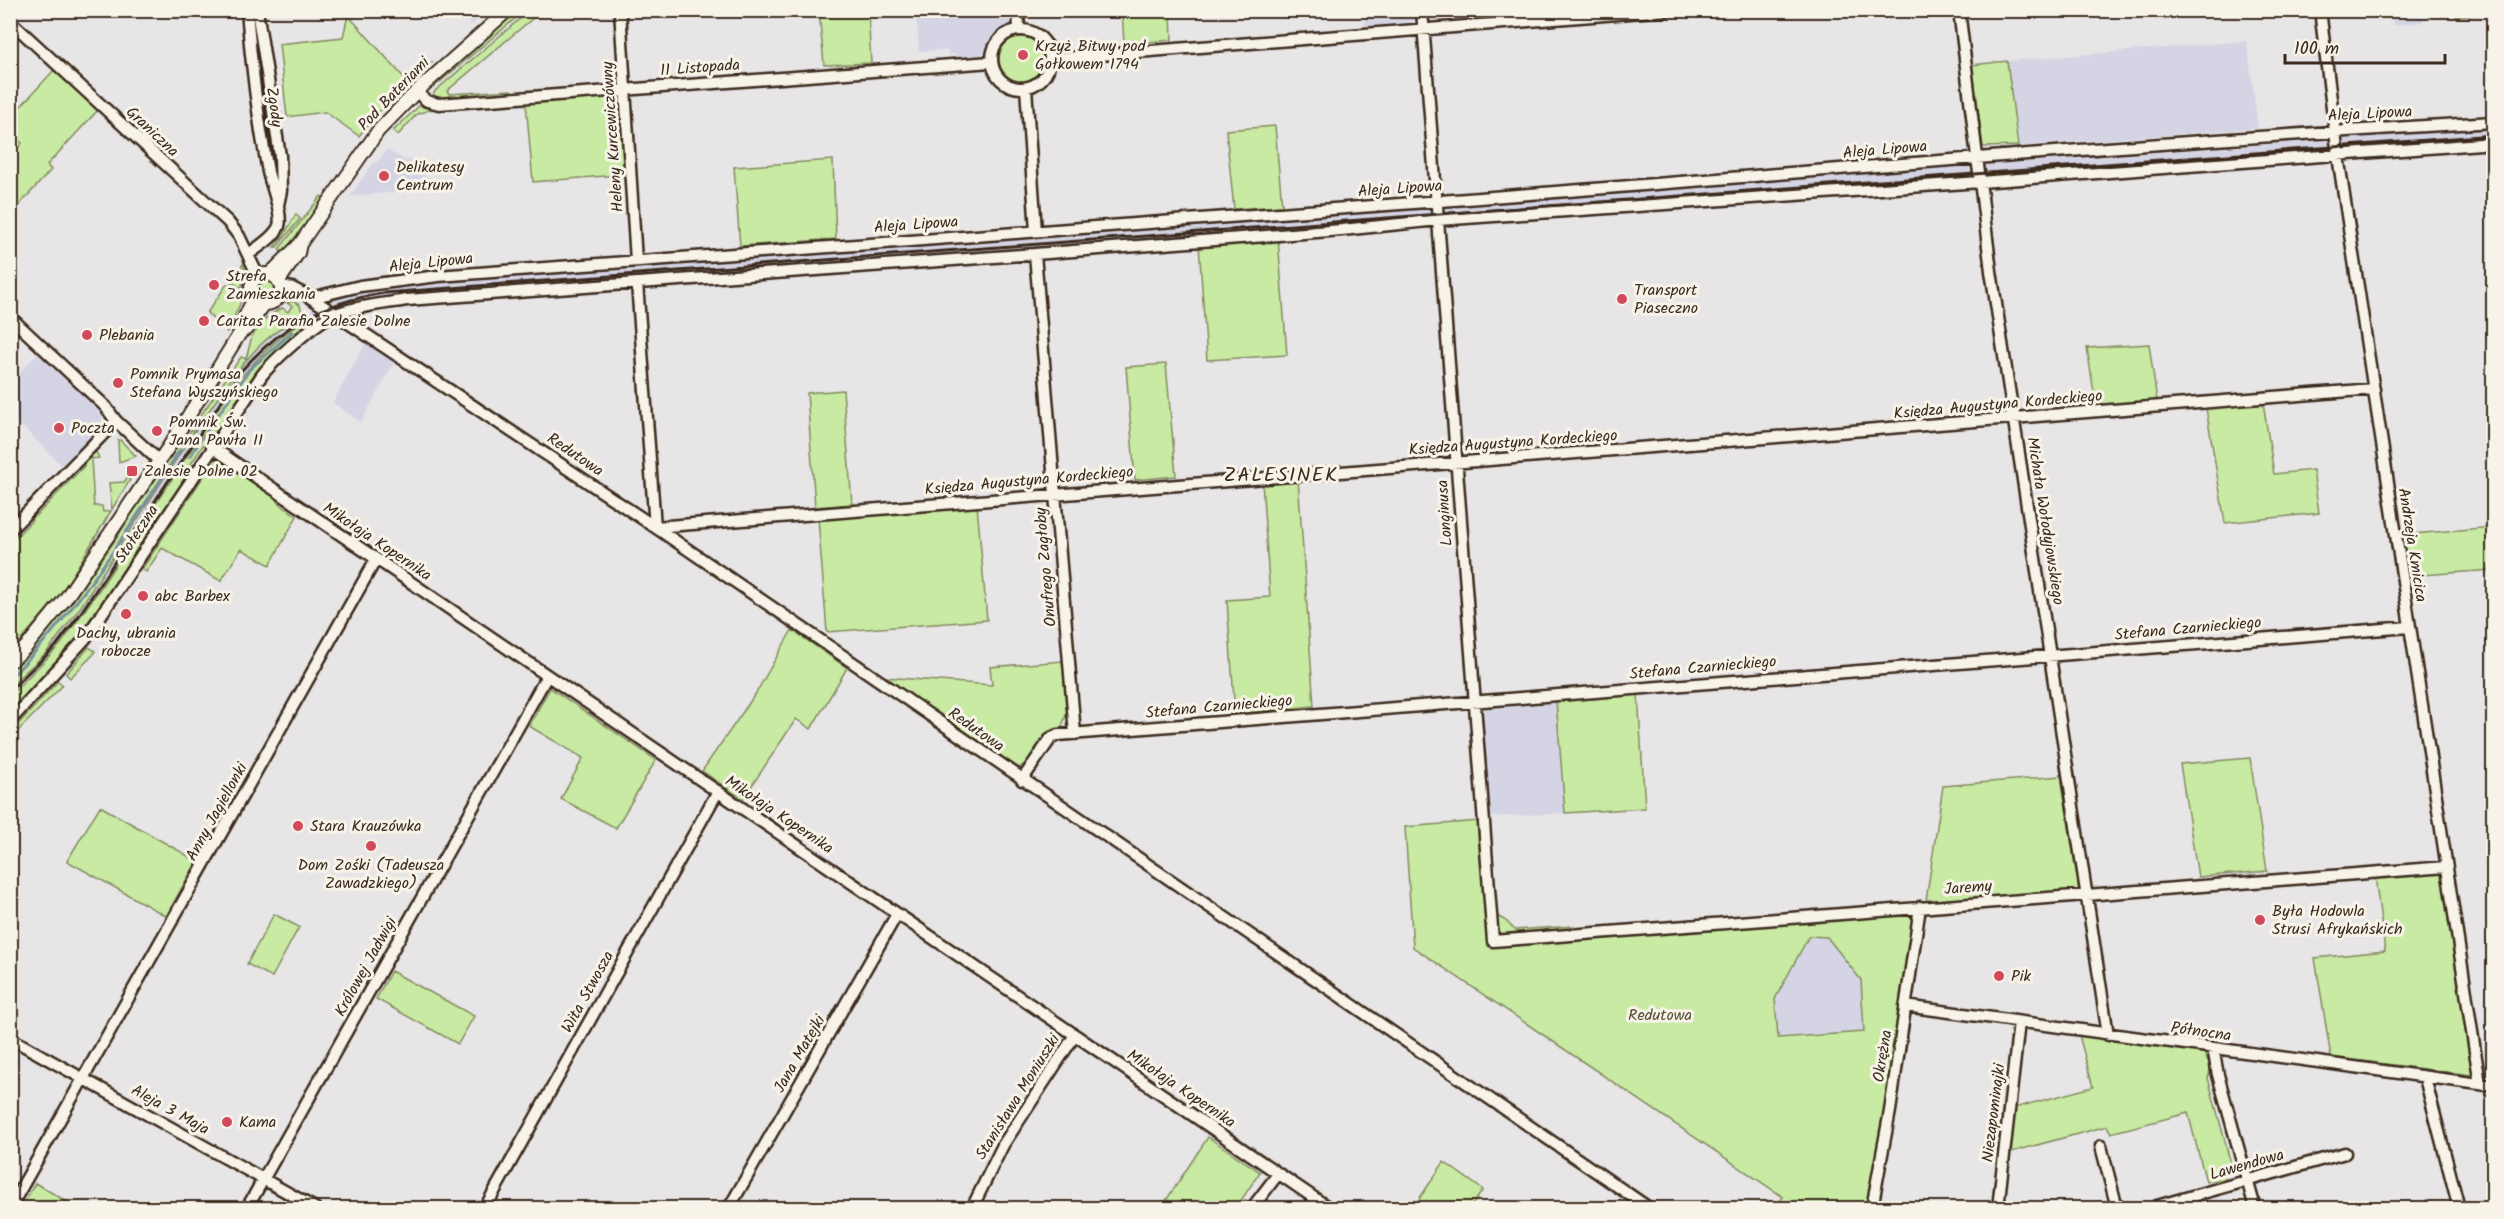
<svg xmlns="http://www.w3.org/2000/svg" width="2504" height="1219" font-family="Kalam,sans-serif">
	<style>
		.built { fill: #d4d4e4 }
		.green { fill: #c8eaa2; stroke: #828a60; stroke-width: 1.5; fill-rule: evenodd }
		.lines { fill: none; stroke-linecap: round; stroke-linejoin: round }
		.stream { stroke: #788ea3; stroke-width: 3 }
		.minor-casing { stroke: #3b2a1e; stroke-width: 15 }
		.tertiary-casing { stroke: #3b2a1e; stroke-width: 16 }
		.minor { stroke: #f7f3e8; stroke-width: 10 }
		.tertiary { stroke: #f7f3e8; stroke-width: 12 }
		.rail { stroke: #3b2a1e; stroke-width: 3 }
		.poi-dot { fill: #d1495b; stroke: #f7f3e8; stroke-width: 2 }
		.labels { text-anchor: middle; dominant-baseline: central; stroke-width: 6; stroke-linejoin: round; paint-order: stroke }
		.poi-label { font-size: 16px; fill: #3b2a1e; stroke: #f7f3e8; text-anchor: start }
		.street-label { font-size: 16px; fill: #3b2a1e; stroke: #f7f3e8 }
		.park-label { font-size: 16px; fill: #575038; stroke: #f7f3e8 }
		.quarter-label { font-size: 20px; letter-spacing: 1.5px; fill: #3b2a1e; stroke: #f7f3e8 }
	</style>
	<rect width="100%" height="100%" fill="#e7e5e6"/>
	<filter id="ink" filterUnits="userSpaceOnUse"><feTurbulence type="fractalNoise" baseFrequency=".0167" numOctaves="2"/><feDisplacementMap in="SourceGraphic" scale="12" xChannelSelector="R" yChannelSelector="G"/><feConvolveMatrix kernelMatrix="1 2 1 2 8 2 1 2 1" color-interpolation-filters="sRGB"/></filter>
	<g filter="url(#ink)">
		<!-- built -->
		<path class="built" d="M 458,11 L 489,11 L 471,25 Z
			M 916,11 L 1012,11 L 1013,23 L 998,35 L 989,54 L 956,57 L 955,54 L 948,55 L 947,50 L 919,51 Z
			M 1364,11 L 1416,11 L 1417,21 L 1365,27 Z
			M 1428,11 L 1474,11 L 1474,17 L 1429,20 Z
			M 2391,11 L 2422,11 L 2423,22 L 2393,25 Z
			M 2247,41 L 2258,128 L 2018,146 L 2007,61 Z
			M 2493,128 L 2493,138 L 2345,150 L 2343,138 Z
			M 2331,140 L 2332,153 L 1985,180 L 1984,165 Z
			M 387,150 L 406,161 L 410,159 L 424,162 L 426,183 L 421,183 L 422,190 L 350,196 L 374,162 L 376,163 Z
			M 1970,166 L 1972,180 L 1442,217 L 1441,205 Z
			M 1429,206 L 1430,218 L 340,306 L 331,301 L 359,289 Z
			M 316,307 L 320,313 L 303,319 L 271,344 L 236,382 L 201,434 L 199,434 L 200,436 L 179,470 L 77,622 L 46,660 L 11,694 L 11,685 L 47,652 L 80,608 L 194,432 L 196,433 L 195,431 L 237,371 L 252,353 L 279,329 L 302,314 L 303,317 L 307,315 L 307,312 Z
			M 367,340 L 396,359 L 361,422 L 333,403 Z
			M 38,353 L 102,413 L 102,425 L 63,466 L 11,416 L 11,382 Z
			M 1556,700 L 1565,813 L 1489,817 L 1482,706 Z
			M 1809,936 L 1827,937 L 1861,980 L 1865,1033 L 1777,1040 L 1775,999 Z"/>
		<!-- green -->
		<path class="green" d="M 517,11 L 524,11 L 434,87 L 432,85 Z
			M 529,11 L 540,12 L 447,91 L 449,94 L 511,90 L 511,93 L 466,98 L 432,98 L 435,91 Z
			M 819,11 L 868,11 L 871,63 L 824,65 Z
			M 1122,11 L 1171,11 L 1172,40 L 1124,44 Z
			M 2456,11 L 2456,10 L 2493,11 L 2490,13 L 2456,17 Z
			M 348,15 L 407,81 L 433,61 L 399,91 L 398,90 L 391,96 L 392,98 L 378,113 L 375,110 L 371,116 L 373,118 L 359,136 L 325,112 L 287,117 L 279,44 L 343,37 Z
			M999 59a22 22 0 1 1 44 0a22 22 0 1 1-44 0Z
			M 2007,61 L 2018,146 L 1983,147 L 1972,65 Z
			M 54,70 L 98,110 L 47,165 L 51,170 L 11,214 L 11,155 L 22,143 L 11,133 L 11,117 Z
			M 622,95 L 629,174 L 533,182 L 526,103 Z
			M 420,105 L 423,107 L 425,105 L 430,110 L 417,114 L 398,135 L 393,131 Z
			M 1275,126 L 1282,206 L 1234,209 L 1226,130 Z
			M 833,160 L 836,239 L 740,246 L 734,167 Z
			M 321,196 L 325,199 L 282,254 L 279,249 Z
			M 296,214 L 300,219 L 277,247 L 274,247 L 284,235 Z
			M 1278,238 L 1287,355 L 1207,360 L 1199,245 Z
			M 243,264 L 246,273 L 241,288 L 231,282 Z
			M258 288a8 8 0 1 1 16 0a8 8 0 1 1-16 0Z
			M 227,284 L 242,295 L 240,304 L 227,332 L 207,313 Z
			M 293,301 L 300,305 L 302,314 C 284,326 265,338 251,355 C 229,378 214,405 195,431 L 192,428 L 241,357 L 246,359 L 252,336 L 267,317 L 282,308 L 288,312 L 292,306 L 287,303 Z
			M 303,321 C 300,334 285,344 276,353 C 252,374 235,405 217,431 L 215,433 L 211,432 L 206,438 L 201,434 C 231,388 256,352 303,321 Z
			M 2149,344 L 2157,401 L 2096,405 L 2087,348 Z
			M 1166,364 L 1176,476 L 1135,480 L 1126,367 Z
			M 843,390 L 852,504 L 815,507 L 807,393 Z
			M 2263,402 L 2274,474 L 2313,470 L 2319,513 L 2225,523 L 2206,408 Z
			M 191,430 L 194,432 L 80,608 L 47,652 L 11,685 L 11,671 L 74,598 L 118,536 L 146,490 L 178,445 L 181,447 Z
			M 200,436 L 206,441 L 189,467 L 192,470 L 75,644 L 11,714 L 11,694 L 60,645 L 99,590 Z
			M 118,440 L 120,440 L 136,456 L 119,462 Z
			M 91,452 L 96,452 L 99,458 L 91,459 L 94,506 L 102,506 L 103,512 L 111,511 L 65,588 L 11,652 L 11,542 L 32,520 L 31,515 L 36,516 L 84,466 L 83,460 Z
			M 215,459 L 222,463 L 224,460 L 280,496 L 277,502 L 297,516 L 270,565 L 241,549 L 221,581 L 162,548 L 146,572 L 142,569 Z
			M 127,478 L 130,480 L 112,509 L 109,483 L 124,482 Z
			M 1298,479 L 1314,706 L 1235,714 L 1227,600 L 1270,597 L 1262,482 Z
			M 977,505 L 987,620 L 827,632 L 818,518 Z
			M 2493,527 L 2493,570 L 2407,576 L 2401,535 Z
			M 792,630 L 847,668 L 811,729 L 796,719 L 743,799 L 702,771 L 756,693 Z
			M 89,647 L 95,651 L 93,655 L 70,678 L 66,674 Z
			M 1063,661 L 1067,711 L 1062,727 L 1049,735 L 1032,758 L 1019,768 L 884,677 L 992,685 L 990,667 Z
			M 58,681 L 63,685 L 11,738 L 11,732 Z
			M 550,688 L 656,760 L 616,828 L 561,799 L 583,758 L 529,726 Z
			M 1638,693 L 1645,808 L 1565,813 L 1556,700 Z
			M 2250,758 L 2267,871 L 2198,877 L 2180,764 Z
			M 2061,776 L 2079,890 L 1926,901 L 1943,786 Z
			M 100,806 L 197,861 L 166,916 L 67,861 Z
			M 1480,821 L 1490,946 L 1907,914 L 1914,920 L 1869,1208 L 1775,1208 L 1783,1197 L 1413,947 L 1405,827 ZM 1809,936 L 1827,937 L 1861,980 L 1864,1032 L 1778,1038 L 1775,999 Z
			M 2442,872 L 2472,1075 L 2331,1057 L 2315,958 L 2385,951 L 2375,876 Z
			M 274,914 L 299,927 L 272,977 L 247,964 Z
			M 1497,916 L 1506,921 L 1515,930 L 1574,926 L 1575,931 L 1499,935 L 1497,932 Z
			M 391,971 L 474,1016 L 458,1044 L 376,999 Z
			M 2079,1035 L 2203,1052 C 2209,1061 2212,1068 2208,1078 L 2231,1164 L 2224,1179 L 2206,1182 L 2188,1113 L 2111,1133 L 2107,1126 L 2008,1153 L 2014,1108 L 2093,1087 Z
			M 1208,1137 L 1260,1172 L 1236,1208 L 1161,1208 Z
			M 1444,1162 L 1483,1190 L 1470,1208 L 1413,1208 Z
			M 35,1183 L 78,1208 L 22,1207 Z"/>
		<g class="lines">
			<!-- stream -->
			<path class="stream" d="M 205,434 L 250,369 L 292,332
				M 190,457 L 201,439
				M 10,678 C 78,610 128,530 180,450"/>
			<!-- minor casing -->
			<g class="minor-casing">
				<path id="minor" d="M 247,10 C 251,64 258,119 268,172 C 271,185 283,214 279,226 C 274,238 258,247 249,254
					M 257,10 L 280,156 L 281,191 L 278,205
					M 620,10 L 636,261
					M 1018,10 L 1019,29
					M 1422,10 L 1493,941 L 2446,867
					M 1959,10 L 1991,271 L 2108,1035
					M 2320,10 L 2338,156 L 2480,1084
					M 10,21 L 228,222 L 239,236 L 258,276
					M992 59a29 29 0 1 1 58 0a29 29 0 1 1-58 0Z
					M 1050,59 L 1668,10
					M 1026,88 L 1036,231
					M 416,92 L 427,101 L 439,104 L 991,62
					M 1035,254 L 1075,734
					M 637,283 L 655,527 L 2374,389
					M 281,286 L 292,288 L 311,298 L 655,527 L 1649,1208
					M 311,298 L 360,286 L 438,276 C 772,250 1106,228 1440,201 C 1791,174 2142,142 2494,122
					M 10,317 L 105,406 L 116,421 L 158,460
					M 212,447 L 1329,1208
					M 10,530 L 116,421
					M 10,721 L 85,639 L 262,375 C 274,360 317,321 333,315 C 357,306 383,304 407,300 L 1035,254 L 1342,230 L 1438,220 L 1980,182 L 2494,143
					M 1022,780 L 1051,738 L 1058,735 L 2409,627
					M 1905,1006 L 2494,1086
					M 10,1038 L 315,1208
					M 2213,1048 L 2218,1075 L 2255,1208
					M 2425,1078 L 2459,1208
					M 2101,1146 L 2117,1208
					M 2157,1206 L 2345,1153
					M 10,1208 L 376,559
					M 247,1208 L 547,676
					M 485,1208 L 718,791
					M 729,1208 L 897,914
					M 972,1208 L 1003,1145 L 1075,1035
					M 1252,1208 L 1278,1174
					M 1872,1208 L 1890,1111 L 1920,907
					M 1998,1208 L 2019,1022"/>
			</g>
			<!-- tertiary casing -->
			<g class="tertiary-casing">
				<path id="tertiary" d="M 270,274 L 299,245
					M251 289a15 15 0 1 1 30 0a15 15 0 1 1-30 0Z
					M 279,281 L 298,253 L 300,244 L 378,131 L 416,92 L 508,10
					M 240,328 L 254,297
					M 10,662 L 26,647 L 66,598 L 174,439 L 240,333 L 247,328 L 265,303"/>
			</g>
			<!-- minor -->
			<use href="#minor" class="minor"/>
			<!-- tertiary -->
			<use href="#tertiary" class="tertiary"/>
			<!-- rail -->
			<path class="rail" d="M 10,690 L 56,646 L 80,614 L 242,370 C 283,324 323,303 384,293 L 2494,135"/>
		</g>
	</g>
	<!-- markers -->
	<g class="poi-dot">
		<circle cx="1023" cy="55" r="6"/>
		<circle cx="384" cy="176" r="6"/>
		<circle cx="214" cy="285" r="6"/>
		<circle cx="1622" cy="299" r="6"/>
		<circle cx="204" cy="321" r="6"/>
		<circle cx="87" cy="335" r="6"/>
		<circle cx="118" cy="383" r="6"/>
		<circle cx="59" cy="428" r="6"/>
		<circle cx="157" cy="431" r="6"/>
		<rect x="126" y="465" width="12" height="12" rx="3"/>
		<circle cx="143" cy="596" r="6"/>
		<circle cx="126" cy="614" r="6"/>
		<circle cx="298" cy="826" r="6"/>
		<circle cx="371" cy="846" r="6"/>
		<circle cx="2260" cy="920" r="6"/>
		<circle cx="1999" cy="976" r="6"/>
		<circle cx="227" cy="1122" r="6"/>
	</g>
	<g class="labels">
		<!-- poi labels -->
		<g class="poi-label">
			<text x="1035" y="46">Krzyż Bitwy pod<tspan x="1035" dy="18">Gołkowem 1794</tspan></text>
			<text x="396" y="167">Delikatesy<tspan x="396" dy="18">Centrum</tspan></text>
			<text x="226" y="276">Strefa<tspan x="226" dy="18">Zamieszkania</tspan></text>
			<text x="1634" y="290">Transport<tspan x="1634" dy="18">Piaseczno</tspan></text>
			<text x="216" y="321">Caritas Parafia Zalesie Dolne</text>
			<text x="99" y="335">Plebania</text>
			<text x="130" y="374">Pomnik Prymasa<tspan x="130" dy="18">Stefana Wyszyńskiego</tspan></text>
			<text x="169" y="422">Pomnik Św.<tspan x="169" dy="18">Jana Pawła II</tspan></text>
			<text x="71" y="428">Poczta</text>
			<text x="144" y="471">Zalesie Dolne 02</text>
			<text x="155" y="596">abc Barbex</text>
			<text x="126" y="633" text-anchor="middle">Dachy, ubrania<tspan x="126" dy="18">robocze</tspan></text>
			<text x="310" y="826">Stara Krauzówka</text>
			<text x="371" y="865" text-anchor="middle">Dom Zośki (Tadeusza<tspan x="371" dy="18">Zawadzkiego)</tspan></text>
			<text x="2272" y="911">Była Hodowla<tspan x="2272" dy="18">Strusi Afrykańskich</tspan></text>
			<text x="2011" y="976">Pik</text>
			<text x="239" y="1122">Kama</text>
		</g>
		<!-- street labels -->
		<g class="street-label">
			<text transform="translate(700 68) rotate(-4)">11 Listopada</text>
			<text transform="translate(394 94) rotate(-46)">Pod Bateriami</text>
			<text transform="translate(274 107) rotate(82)">Zgody</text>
			<text transform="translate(2370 114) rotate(-3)">Aleja Lipowa</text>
			<text transform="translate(152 132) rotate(43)">Graniczna</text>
			<text transform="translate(613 137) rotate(-94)">Heleny Kurcewiczówny</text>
			<text transform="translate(1885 150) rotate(-5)">Aleja Lipowa</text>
			<text transform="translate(1400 189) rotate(-4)">Aleja Lipowa</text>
			<text transform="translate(916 225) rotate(-4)">Aleja Lipowa</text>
			<text transform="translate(431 263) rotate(-6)">Aleja Lipowa</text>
			<text transform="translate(1998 405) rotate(-5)">Księdza Augustyna Kordeckiego</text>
			<text transform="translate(1513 443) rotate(-4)">Księdza Augustyna Kordeckiego</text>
			<text transform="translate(575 455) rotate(34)">Redutowa</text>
			<text transform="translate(1029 481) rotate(-5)">Księdza Augustyna Kordeckiego</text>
			<text transform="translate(1445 513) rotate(-94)">Longinusa</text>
			<text transform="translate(2045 521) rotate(81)">Michała Wołodyjowskiego</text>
			<text transform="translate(137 534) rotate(-57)">Stołeczna</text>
			<text transform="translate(377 542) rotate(34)">Mikołaja Kopernika</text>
			<text transform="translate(2412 545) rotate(81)">Andrzeja Kmicica</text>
			<text transform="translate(1046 567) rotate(-95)">Onufrego Zagłoby</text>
			<text transform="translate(2188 629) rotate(-5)">Stefana Czarnieckiego</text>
			<text transform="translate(1703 668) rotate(-5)">Stefana Czarnieckiego</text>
			<text transform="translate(1219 707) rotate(-5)">Stefana Czarnieckiego</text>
			<text transform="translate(976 730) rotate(35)">Redutowa</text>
			<text transform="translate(217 812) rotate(-61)">Anny Jagiellonki</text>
			<text transform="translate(779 815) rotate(34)">Mikołaja Kopernika</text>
			<text transform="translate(1968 888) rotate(-4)">Jaremy</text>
			<text transform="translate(366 967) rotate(-61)">Królowej Jadwigi</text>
			<text transform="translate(588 992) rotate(-61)">Wita Stwosza</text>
			<text transform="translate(2201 1032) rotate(8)">Północna</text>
			<text transform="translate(800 1054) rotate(-60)">Jana Matejki</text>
			<text transform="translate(1883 1056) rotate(-81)">Okrężna</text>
			<text transform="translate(1181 1089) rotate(34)">Mikołaja Kopernika</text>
			<text transform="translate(1018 1097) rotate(-58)">Stanisława Moniuszki</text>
			<text transform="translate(170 1110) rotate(29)">Aleja 3 Maja</text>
			<text transform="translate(1994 1113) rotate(-83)">Niezapominajki</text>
			<text transform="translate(2247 1165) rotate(-16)">Lawendowa</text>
		</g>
		<!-- park labels -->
		<g class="park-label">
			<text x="1660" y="1015">Redutowa</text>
		</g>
		<!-- quarter labels -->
		<g class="quarter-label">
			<text x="1281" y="476">ZALESINEK</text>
		</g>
	</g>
	<!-- margin -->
	<rect width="2504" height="1219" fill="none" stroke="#f7f3e8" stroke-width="36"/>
	<rect x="18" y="18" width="2468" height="1183" fill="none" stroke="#3b2a1e" stroke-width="2" filter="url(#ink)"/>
	<!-- scale -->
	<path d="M2285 54v9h160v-9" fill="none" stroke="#3b2a1e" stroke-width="3"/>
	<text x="2294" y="54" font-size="18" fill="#3b2a1e" stroke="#f7f3e8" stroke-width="4.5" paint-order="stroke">100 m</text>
</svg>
